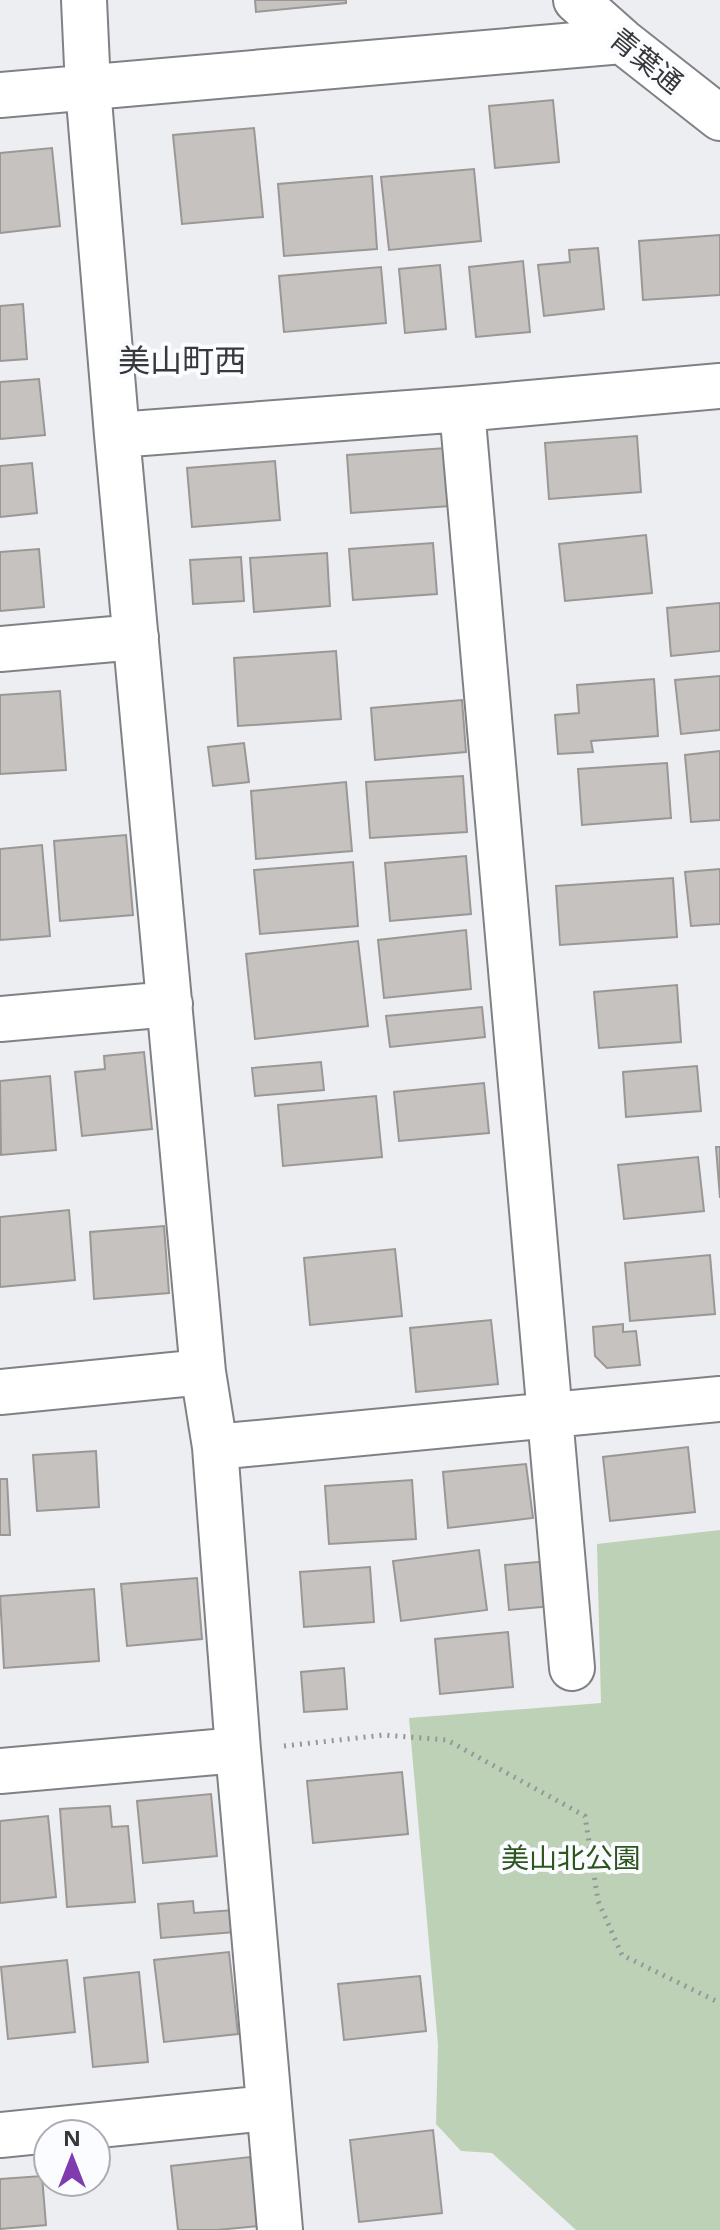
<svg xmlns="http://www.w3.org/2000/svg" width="720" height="2230" font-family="'Open Sans','Noto Sans JP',sans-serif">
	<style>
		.green { fill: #bdd1b7 }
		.building { fill: #c6c2c0; stroke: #9b9795; stroke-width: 2 }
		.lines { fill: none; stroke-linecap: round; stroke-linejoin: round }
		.minor-casing { stroke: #7f8184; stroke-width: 48 }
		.path { stroke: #959699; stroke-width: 5; stroke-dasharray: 2 6; stroke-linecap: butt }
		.minor { stroke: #fff; stroke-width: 44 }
		.labels { text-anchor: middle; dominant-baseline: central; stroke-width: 8; stroke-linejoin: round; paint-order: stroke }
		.street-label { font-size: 28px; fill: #373739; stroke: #fbfcff }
		.park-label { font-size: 28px; fill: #2d551e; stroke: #fbfcff }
		.quarter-label { font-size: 32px; fill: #37383b; stroke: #fbfcff }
	</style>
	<rect width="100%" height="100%" fill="#edeef2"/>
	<!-- green -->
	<path class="green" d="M 720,1530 L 720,2230 L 576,2230 L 492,2153 L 461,2151 L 436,2124 L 438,2045 L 409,1718 L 601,1703 L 597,1544 Z"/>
	<!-- building -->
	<path class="building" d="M 255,0 L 346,0 L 346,3 L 256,12 Z
		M 553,100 L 559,162 L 495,168 L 489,106 Z
		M 254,128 L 263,217 L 182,224 L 173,135 Z
		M 52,148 L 60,226 L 0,233 L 0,153 Z
		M 474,169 L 481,241 L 389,250 L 381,177 Z
		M 372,176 L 377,249 L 284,256 L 278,184 Z
		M 720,235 L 720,295 L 643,300 L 639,241 Z
		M 598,248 L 604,309 L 544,316 L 538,265 L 570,262 L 569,250 Z
		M 523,261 L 530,332 L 476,337 L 469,267 Z
		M 440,265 L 446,329 L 405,333 L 399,269 Z
		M 381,267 L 386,323 L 284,332 L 279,276 Z
		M 23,304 L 27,359 L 0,361 L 0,306 Z
		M 39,379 L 45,435 L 0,439 L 0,382 Z
		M 637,436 L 641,492 L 549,499 L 545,443 Z
		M 446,448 L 450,506 L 351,513 L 347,455 Z
		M 275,461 L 280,520 L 192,527 L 187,468 Z
		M 32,463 L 37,513 L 0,517 L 0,466 Z
		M 646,535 L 652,593 L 565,601 L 559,544 Z
		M 433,543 L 437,594 L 353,600 L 349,549 Z
		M 39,549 L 44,607 L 0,611 L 0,552 Z
		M 327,553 L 330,606 L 254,612 L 250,558 Z
		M 241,557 L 244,601 L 193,604 L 190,560 Z
		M 720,603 L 720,651 L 671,656 L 667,608 Z
		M 336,651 L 341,719 L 238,726 L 234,658 Z
		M 720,676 L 720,730 L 681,734 L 675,680 Z
		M 654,679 L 658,736 L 591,741 L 593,752 L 558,754 L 555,715 L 579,713 L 577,685 Z
		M 60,691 L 66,770 L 0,774 L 0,695 Z
		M 462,700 L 466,752 L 375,760 L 371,708 Z
		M 244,743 L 249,782 L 213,786 L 208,747 Z
		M 720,751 L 720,820 L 691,822 L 685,755 Z
		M 667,763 L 671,818 L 582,825 L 578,769 Z
		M 463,776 L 467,832 L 370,838 L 366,782 Z
		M 346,782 L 352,851 L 256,859 L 251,791 Z
		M 126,835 L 133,915 L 60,921 L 54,841 Z
		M 42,845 L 50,936 L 0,940 L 0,849 Z
		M 466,856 L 471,914 L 390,921 L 385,863 Z
		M 353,862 L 358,926 L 260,934 L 254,870 Z
		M 720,869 L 720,924 L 691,926 L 685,872 Z
		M 673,878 L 677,937 L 560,945 L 556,886 Z
		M 466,930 L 471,989 L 384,998 L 378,940 Z
		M 358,941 L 368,1026 L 255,1039 L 246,954 Z
		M 677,985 L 681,1042 L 599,1048 L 594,992 Z
		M 482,1007 L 485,1037 L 390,1047 L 386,1016 Z
		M 144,1052 L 152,1129 L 82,1136 L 75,1072 L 105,1069 L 104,1056 Z
		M 321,1062 L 324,1090 L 255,1096 L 252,1068 Z
		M 697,1066 L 701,1111 L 626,1117 L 623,1072 Z
		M 50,1076 L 56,1150 L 1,1155 L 0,1081 Z
		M 484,1083 L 489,1133 L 399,1141 L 394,1092 Z
		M 376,1096 L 382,1157 L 283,1166 L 278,1105 Z
		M 716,1147 L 720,1147 L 720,1198 Z
		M 698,1157 L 704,1211 L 624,1219 L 618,1165 Z
		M 69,1210 L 75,1280 L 0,1287 L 0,1217 Z
		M 164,1226 L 169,1293 L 94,1299 L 90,1232 Z
		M 395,1249 L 402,1316 L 310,1325 L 304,1258 Z
		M 710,1255 L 715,1314 L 630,1321 L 625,1263 Z
		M 491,1320 L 498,1384 L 416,1392 L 410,1328 Z
		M 623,1324 L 623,1332 L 636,1331 L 640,1365 L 607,1368 L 595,1356 L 593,1327 Z
		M 688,1447 L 695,1512 L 610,1521 L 603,1457 Z
		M 96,1451 L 99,1507 L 37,1511 L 33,1455 Z
		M 526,1464 L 533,1518 L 448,1528 L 443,1472 Z
		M 0,1479 L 7,1479 L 10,1535 L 0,1535 Z
		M 412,1480 L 416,1539 L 329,1544 L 325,1486 Z
		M 479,1550 L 487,1610 L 401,1621 L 393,1561 Z
		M 548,1561 L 552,1606 L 509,1610 L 505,1565 Z
		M 370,1567 L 374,1622 L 304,1627 L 300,1572 Z
		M 197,1578 L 202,1639 L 127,1646 L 121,1584 Z
		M 94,1589 L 99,1661 L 4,1668 L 0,1596 Z
		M 508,1632 L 513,1687 L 440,1694 L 435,1639 Z
		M 344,1668 L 347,1709 L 304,1712 L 301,1672 Z
		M 402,1772 L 408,1834 L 313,1843 L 307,1781 Z
		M 211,1794 L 217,1856 L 143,1863 L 137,1801 Z
		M 110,1806 L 112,1827 L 128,1826 L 135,1902 L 67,1907 L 60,1809 Z
		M 48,1816 L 56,1897 L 0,1903 L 0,1821 Z
		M 193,1901 L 194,1913 L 234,1910 L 235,1932 L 161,1938 L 158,1904 Z
		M 229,1952 L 238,2034 L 164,2042 L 154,1960 Z
		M 67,1960 L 75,2032 L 8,2039 L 1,1967 Z
		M 139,1972 L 148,2062 L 93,2067 L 84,1978 Z
		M 420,1976 L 426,2031 L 344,2040 L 338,1984 Z
		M 433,2130 L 442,2213 L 359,2222 L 350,2140 Z
		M 250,2157 L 258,2226 L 217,2230 L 178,2230 L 171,2166 Z
		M 42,2176 L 46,2225 L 0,2229 L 0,2179 Z"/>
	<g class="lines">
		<!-- minor casing -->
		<g class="minor-casing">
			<path id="minor" d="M 84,0 L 88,88 L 117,435 L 203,1372 L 215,1447 L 238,1750 L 280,2230
				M 576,0 L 622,41 L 720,118
				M 0,95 L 622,41
				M 462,409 L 572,1668
				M 117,435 L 462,409 L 720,386
				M 0,649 L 136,637
				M 0,1019 L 170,1004
				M 0,1392 L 203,1372
				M 215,1447 L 720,1399
				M 0,1771 L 238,1750
				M 0,2135 L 267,2108"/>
		</g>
		<!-- path -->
		<path class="path" d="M 284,1746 L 384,1735 L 447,1740 L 585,1816 L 598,1901 L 622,1955 L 720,2003"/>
		<!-- minor -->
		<use href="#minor" class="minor"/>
	</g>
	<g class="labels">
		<!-- street labels -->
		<g class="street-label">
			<text transform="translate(647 60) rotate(39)">青葉通</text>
		</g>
		<!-- park labels -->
		<g class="park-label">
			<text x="571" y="1857">美山北公園</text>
		</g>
		<!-- quarter labels -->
		<g class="quarter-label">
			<text x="182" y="359">美山町西</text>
		</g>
	</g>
	<!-- north arrow -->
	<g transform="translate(72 2158)"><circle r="38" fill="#fbfcff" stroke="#adadb0" stroke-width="2"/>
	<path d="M0-6L14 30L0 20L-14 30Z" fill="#803baf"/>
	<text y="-12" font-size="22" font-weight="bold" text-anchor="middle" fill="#373739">N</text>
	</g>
</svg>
